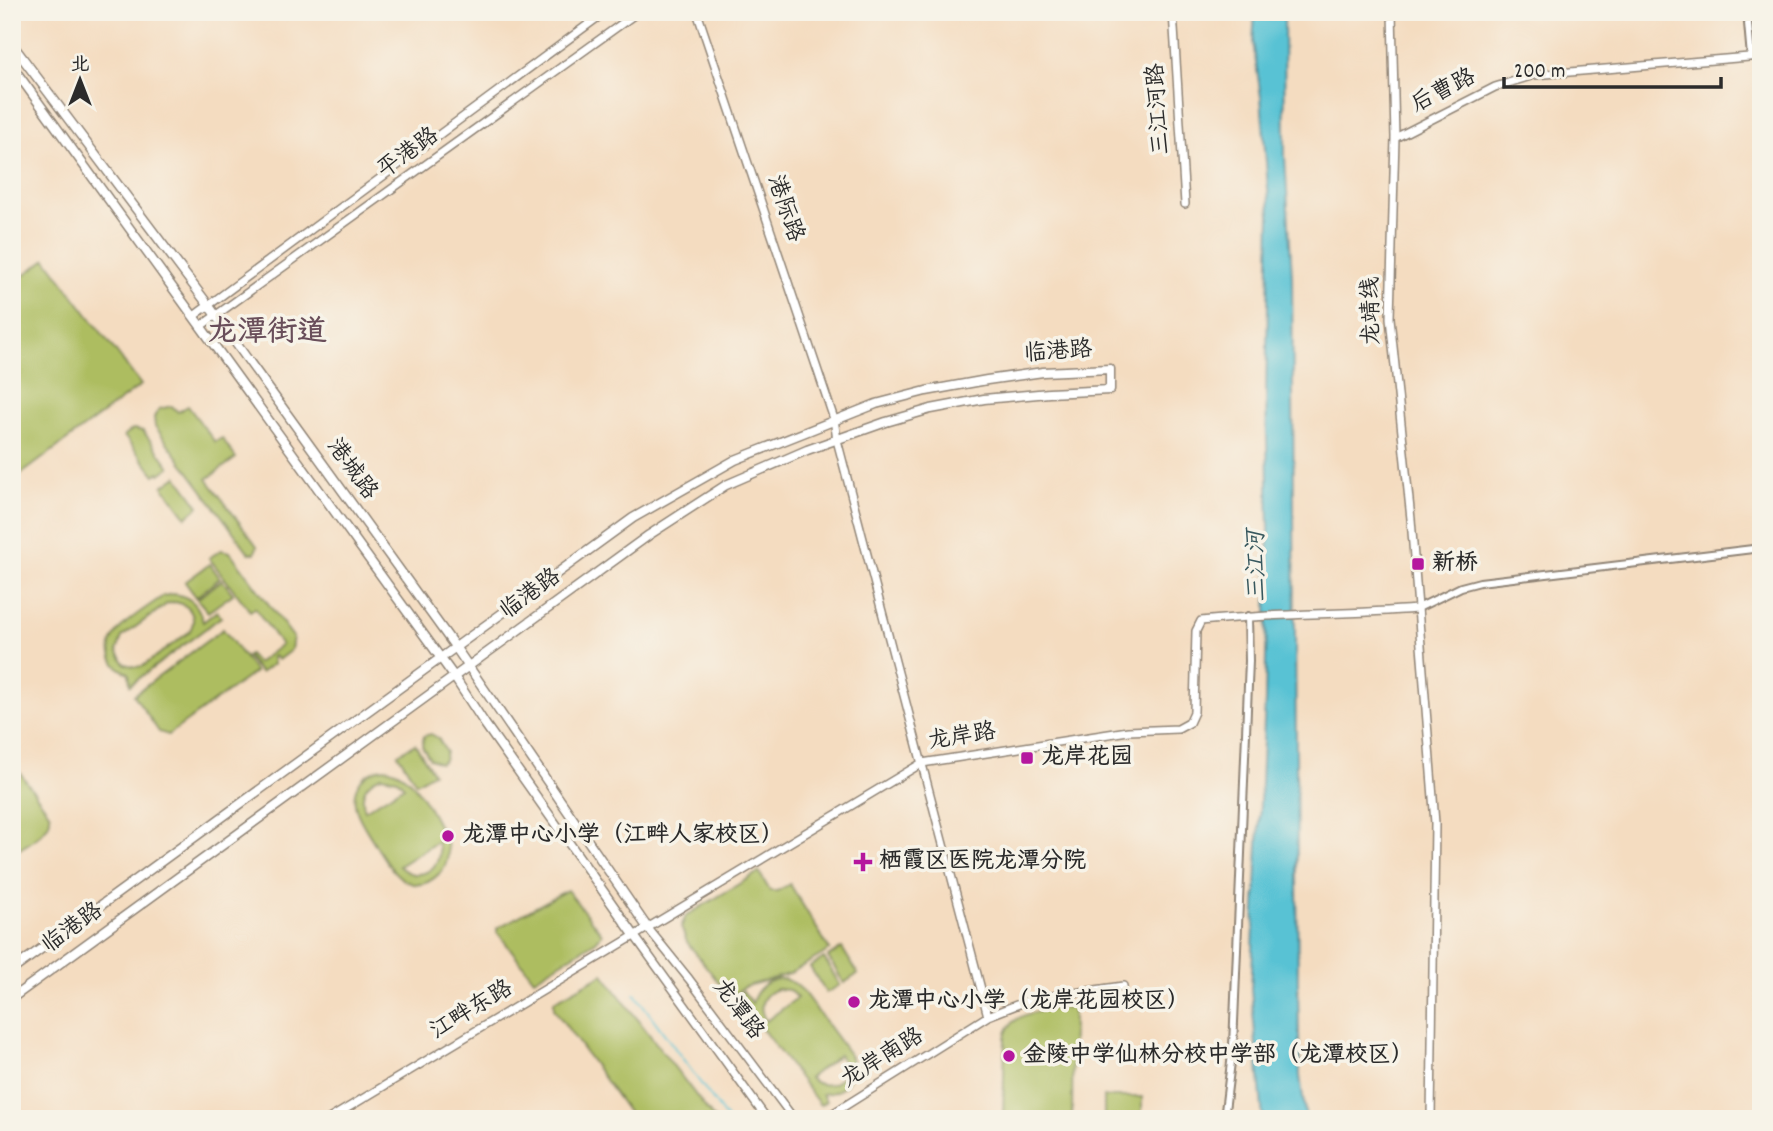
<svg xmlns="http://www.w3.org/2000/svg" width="1773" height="1131" font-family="Dekko,'LXGW WenKai TC',sans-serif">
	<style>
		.green { fill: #adbd60; stroke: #6c7446; stroke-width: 2; fill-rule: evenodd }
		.water { fill: #58c2d4; stroke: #427680; stroke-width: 2 }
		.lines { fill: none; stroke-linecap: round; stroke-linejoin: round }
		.stream { stroke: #58c2d4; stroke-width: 2 }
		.minor-casing { stroke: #908476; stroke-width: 10 }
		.tertiary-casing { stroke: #908476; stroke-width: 10 }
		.secondary-casing { stroke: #908476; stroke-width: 11 }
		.minor { stroke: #fff; stroke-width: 6 }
		.tertiary { stroke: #fff; stroke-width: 7 }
		.secondary { stroke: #fff; stroke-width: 8 }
		.poi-dot { fill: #b5179e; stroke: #f7f3e8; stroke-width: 2.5 }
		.labels { text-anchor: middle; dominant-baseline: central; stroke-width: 7; stroke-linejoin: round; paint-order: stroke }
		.street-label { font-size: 23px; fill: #2b2b2b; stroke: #f7f3e8 }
		.poi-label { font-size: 23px; font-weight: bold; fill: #2b2b2b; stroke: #f7f3e8; text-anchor: start }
		.water-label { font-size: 24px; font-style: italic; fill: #38585e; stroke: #f7f3e8 }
		.district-label { font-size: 30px; font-weight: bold; fill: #694e5a; stroke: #f7f3e8 }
	</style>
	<rect width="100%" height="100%" fill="#f7f3e8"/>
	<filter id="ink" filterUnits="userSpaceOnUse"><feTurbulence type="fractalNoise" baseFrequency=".0143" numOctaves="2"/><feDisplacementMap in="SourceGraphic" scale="14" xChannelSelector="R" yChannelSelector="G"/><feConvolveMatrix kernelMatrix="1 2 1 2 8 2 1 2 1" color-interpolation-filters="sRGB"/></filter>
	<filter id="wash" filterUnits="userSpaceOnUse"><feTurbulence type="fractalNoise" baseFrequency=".00686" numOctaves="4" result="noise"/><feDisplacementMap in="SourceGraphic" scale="28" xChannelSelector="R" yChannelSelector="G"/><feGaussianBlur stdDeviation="1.57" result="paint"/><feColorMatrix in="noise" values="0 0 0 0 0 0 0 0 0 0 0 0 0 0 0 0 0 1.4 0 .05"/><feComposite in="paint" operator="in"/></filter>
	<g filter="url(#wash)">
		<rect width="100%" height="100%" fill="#f4dcc0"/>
		<!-- green -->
		<path class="green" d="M 46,259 L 141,385 L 12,481 L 12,284 Z
			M 188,406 L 215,442 L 222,438 L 236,458 L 207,479 L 257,546 L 255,553 L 249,553 L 155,426 L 154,417 L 159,409 L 172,406 L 178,412 Z
			M 133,429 L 143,431 L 170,467 L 160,474 L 159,472 L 155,475 L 124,436 Z
			M 177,476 L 199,506 L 186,517 L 163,486 Z
			M 221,550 L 230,552 L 293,637 L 291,650 L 278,660 L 274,656 L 272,657 L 273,664 L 260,673 L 246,656 L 249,654 L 257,663 L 281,645 L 255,608 L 250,611 L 209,558 Z
			M 210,564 L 220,578 L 196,597 L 185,582 Z
			M 222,580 L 233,594 L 208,612 L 197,599 Z
			M 173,594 C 191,596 199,605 203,622 L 217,611 L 221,617 L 130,685 L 129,673 C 120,670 113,664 111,654 C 105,630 146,609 163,596 ZM 175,602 C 191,605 198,618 189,632 L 143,666 L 136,667 L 125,664 L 117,651 L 122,637 L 167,604 Z
			M 223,629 L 255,672 L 168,735 L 159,732 L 134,695 Z
			M 431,734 L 438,738 L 446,752 L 444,760 L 440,763 L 430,759 L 422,746 L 424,736 Z
			M 415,744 L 433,773 L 416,783 L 398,754 Z
			M 12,762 L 50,814 C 53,832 25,845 12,854 Z
			M 384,768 C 415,770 431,814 445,838 C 450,850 449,863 440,873 C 410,903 389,867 375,844 C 364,825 344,802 361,780 C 367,773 375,769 384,768 ZM 382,776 L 397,779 L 404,786 L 365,810 C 359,794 366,781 382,776 ZM 437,842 C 447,868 417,885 399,866 Z
			M 759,872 L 770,891 L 777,891 L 790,884 L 830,950 L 789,974 L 744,987 L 730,997 L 687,942 L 681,927 L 686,916 Z
			M 567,890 L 602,934 L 596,941 L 534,979 L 497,932 L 497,928 Z
			M 842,948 L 858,974 L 844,983 L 828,957 Z
			M 824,958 L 840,985 L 826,993 L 810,967 Z
			M 603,974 L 714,1119 L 633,1119 L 554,1009 L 554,1001 Z
			M 784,979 L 794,983 L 802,990 L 851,1057 C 856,1078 844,1094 822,1094 L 826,1101 L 820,1105 L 737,996 L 743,991 L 752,1003 C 757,987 767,979 784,979 ZM 777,989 L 789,990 L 797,998 L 766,1021 C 757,1007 762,994 777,989 ZM 839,1055 C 854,1076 829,1095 809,1078 Z
			M 1073,1007 L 1072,1119 L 1003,1119 L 1005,1038 C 1009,1009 1050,1010 1073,1007 Z
			M 1104,1097 L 1142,1097 L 1142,1119 L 1104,1119 Z"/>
		<!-- water -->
		<path class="water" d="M 1255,12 L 1284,12 L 1285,157 L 1292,276 L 1298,991 L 1300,1076 L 1306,1119 L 1263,1119 L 1251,990 L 1265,700 L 1269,530 L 1266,394 L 1270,215 L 1261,97 L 1253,42 Z"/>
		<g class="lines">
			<!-- stream -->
			<path class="stream" d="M 635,994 L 727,1119"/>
		</g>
	</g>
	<g filter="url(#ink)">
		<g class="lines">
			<!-- minor casing -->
			<g class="minor-casing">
				<path id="minor" d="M 1747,12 L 1751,57
					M 1416,609 L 1461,587 L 1480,582 L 1761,548
					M 1224,1119 L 1233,1046 L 1249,661 L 1248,616"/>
			</g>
			<!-- tertiary casing -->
			<g class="tertiary-casing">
				<path id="tertiary" d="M 697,12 L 834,419 L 837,440 L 988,1016
					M 1173,12 L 1185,204
					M 1392,12 L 1395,138 L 1390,318 L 1411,519 L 1435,823 L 1431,1119
					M 1395,138 L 1495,87 L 1534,75 L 1761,56
					M 194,316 L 605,12
					M 201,326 L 638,12
					M 647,927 L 689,979 L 794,1119
					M 634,935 L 767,1119
					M 12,1114 L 16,1119
					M 329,1119 L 922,763 L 1128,731 L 1178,729 L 1189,723 L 1194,712 L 1196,631 L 1201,621 C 1272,613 1344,615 1416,609
					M 824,1119 L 988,1016 L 1032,999 L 1123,986"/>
			</g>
			<!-- secondary casing -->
			<g class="secondary-casing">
				<path id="secondary" d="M 12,44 L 209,306 L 456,648 L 647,927
					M 12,66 L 453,675 L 485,724 L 634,935
					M 12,970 L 633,518 L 735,460 L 876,404 L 926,391 L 987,380 L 1043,372 L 1110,369 L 1110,390 L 1049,393 L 984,399 L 931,409 L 886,422 L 807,450 L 726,485 L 649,535 L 12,998"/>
			</g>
			<!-- minor -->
			<use href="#minor" class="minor"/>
			<!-- tertiary -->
			<use href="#tertiary" class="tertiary"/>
			<!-- secondary -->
			<use href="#secondary" class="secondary"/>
		</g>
	</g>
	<!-- markers -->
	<g class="poi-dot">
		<rect x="1411" y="557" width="14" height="14" rx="3.5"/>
		<rect x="1020" y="751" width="14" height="14" rx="3.5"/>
		<circle cx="448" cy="836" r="7"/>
		<path d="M859.5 851.5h7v7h7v7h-7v7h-7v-7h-7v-7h7z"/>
		<circle cx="854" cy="1002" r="7"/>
		<circle cx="1009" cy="1056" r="7"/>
	</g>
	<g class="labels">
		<!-- street labels -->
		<g class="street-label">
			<text transform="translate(1444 92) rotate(-27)">后曹路</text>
			<text transform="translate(1160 109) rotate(-94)">三江河路</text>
			<text transform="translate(409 154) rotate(-36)">平港路</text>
			<text transform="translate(784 209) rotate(71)">港际路</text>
			<text transform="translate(1373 311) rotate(-91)">龙靖线</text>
			<text transform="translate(1058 353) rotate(-4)">临港路</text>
			<text transform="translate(351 470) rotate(54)">港城路</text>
			<text transform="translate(531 595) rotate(-36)">临港路</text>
			<text transform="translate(962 738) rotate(-9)">龙岸路</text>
			<text transform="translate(73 929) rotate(-36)">临港路</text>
			<text transform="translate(737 1010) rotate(53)">龙潭路</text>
			<text transform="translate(472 1011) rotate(-31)">江畔东路</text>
			<text transform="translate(883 1059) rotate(-32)">龙岸南路</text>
		</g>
		<!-- poi labels -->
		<g class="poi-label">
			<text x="1432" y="564">新桥</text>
			<text x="1041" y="758">龙岸花园</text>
			<text x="462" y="836">龙潭中心小学（江畔人家校区）</text>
			<text x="879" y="862">栖霞区医院龙潭分院</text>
			<text x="868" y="1002">龙潭中心小学（龙岸花园校区）</text>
			<text x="1023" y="1056">金陵中学仙林分校中学部（龙潭校区）</text>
		</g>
		<!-- water labels -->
		<g class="water-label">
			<text transform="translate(1258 566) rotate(-91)">三江河</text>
		</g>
		<!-- district labels -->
		<g class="district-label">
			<text x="267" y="334">龙潭街道</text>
		</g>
	</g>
	<!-- margin -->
	<rect width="1773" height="1131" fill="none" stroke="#f7f3e8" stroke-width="42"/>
	<!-- north arrow -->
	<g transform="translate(80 80)" stroke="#f7f3e8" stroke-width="5" paint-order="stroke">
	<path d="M0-5L12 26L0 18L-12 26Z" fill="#2b2b2b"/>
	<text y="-10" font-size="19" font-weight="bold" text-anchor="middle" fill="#2b2b2b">北</text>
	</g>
	<!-- scale -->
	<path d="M1504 77v10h217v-10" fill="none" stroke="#2b2b2b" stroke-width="3.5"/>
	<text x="1514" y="77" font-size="21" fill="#2b2b2b" stroke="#f7f3e8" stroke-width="5" paint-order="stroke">200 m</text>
</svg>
